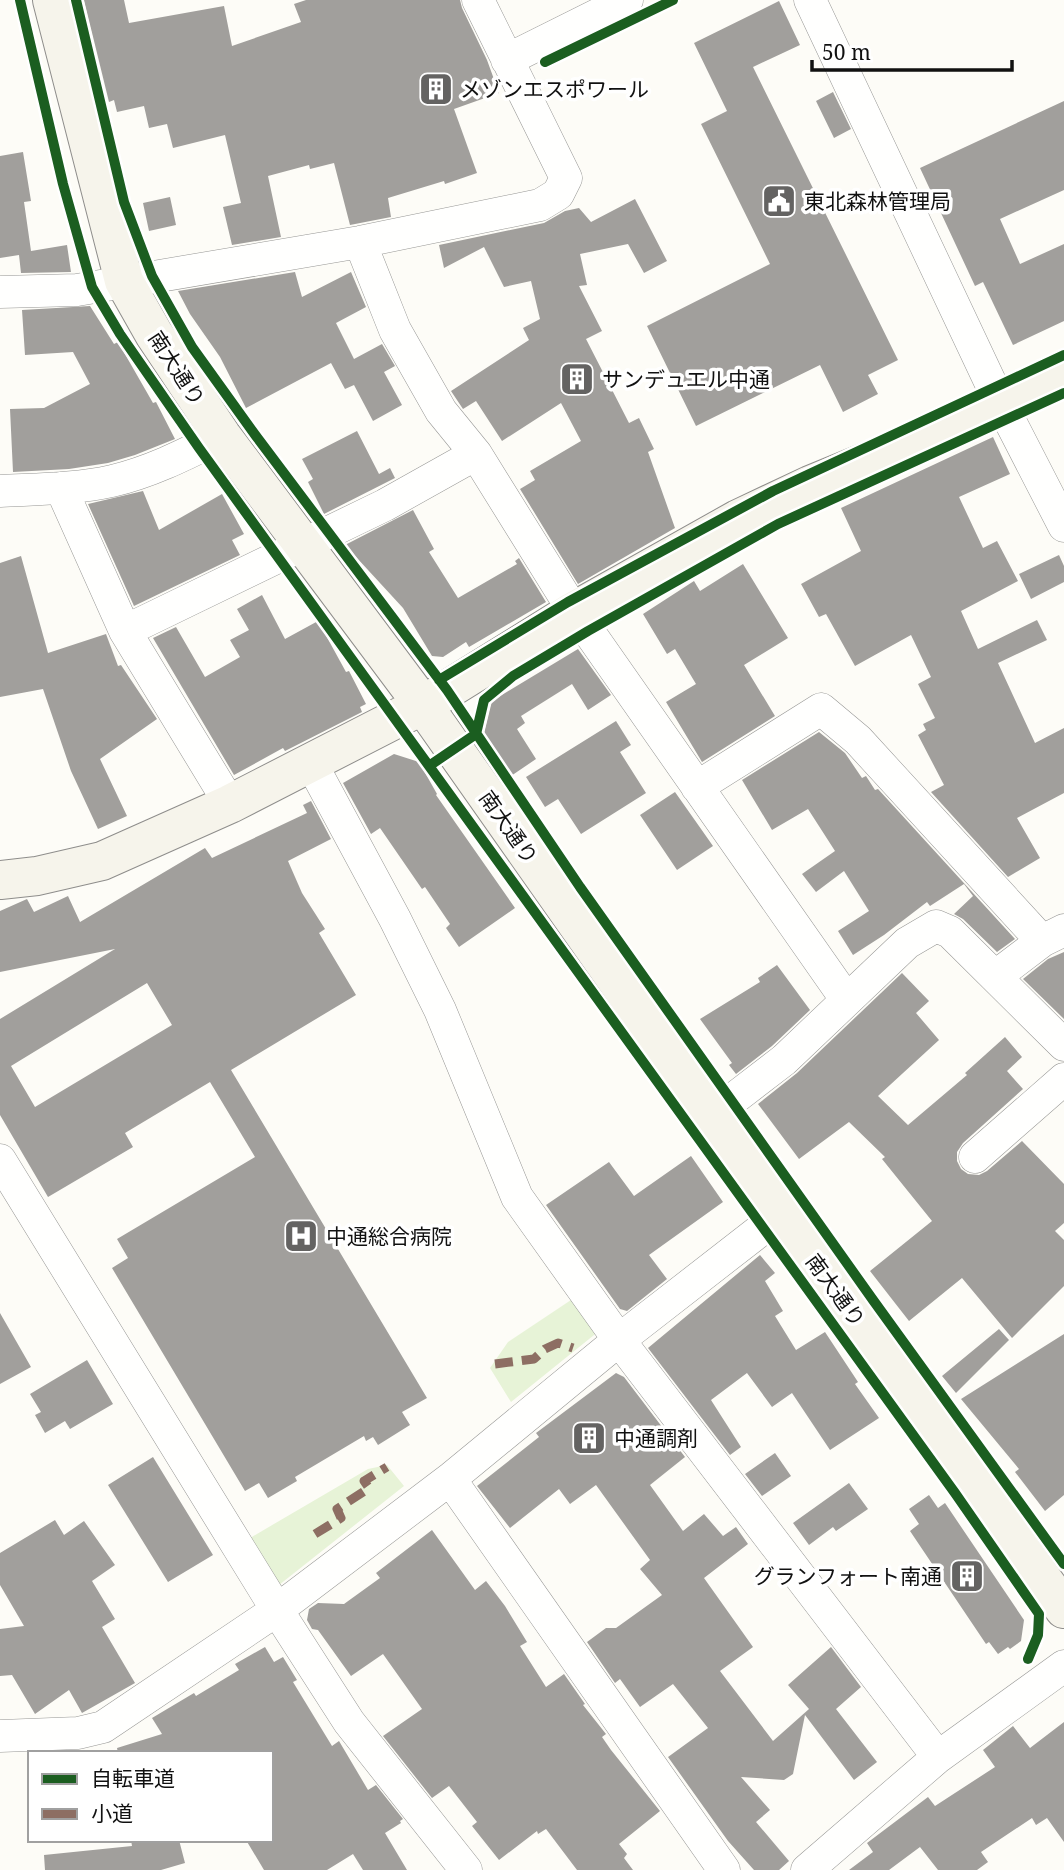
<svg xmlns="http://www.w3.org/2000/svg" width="1064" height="1870" font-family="'Noto Serif','Noto Sans JP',serif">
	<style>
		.green { fill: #e7f3d7 }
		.building { fill: #a19f9c; fill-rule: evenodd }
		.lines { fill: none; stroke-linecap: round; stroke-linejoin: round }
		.street-casing { stroke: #979795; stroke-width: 33 }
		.secondary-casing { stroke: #8e8d8b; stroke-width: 40 }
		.street { stroke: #fffffe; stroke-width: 32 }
		.secondary { stroke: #f6f4eb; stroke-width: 38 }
		.quiet { stroke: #8d6e63; stroke-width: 9; stroke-dasharray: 18 9; stroke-linecap: butt }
		.cycleway-casing { stroke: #fff; stroke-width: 15 }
		.cycleway { stroke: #1b5e20; stroke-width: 10 }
		.labels { text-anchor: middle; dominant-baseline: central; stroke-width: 7; stroke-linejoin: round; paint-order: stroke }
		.poi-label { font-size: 21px; fill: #111; stroke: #fff; text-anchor: start }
		.street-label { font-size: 21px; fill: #111; stroke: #fff }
	</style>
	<rect width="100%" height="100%" fill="#fdfcf7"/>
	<!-- green -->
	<path class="green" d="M 571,1300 L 599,1331 L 511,1402 L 490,1368 L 508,1342 Z
		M 387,1465 L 404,1486 L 279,1585 L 250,1538 L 368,1469 Z"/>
	<!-- building -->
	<path class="building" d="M 84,0 L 124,0 L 129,23 L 224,6 L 232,46 L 301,22 L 294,4 L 306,0 L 460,0 L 462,8 L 487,60 L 499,93 L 454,109 L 477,173 L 445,184 L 444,181 L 388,198 L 391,217 L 350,225 L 334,163 L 310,169 L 309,165 L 268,176 L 281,237 L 232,245 L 223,207 L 241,203 L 225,135 L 173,148 L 167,124 L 149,128 L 144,106 L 117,112 L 114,100 L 109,102 Z
		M 779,1 L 800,45 L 753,67 L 898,360 L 868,375 L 878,394 L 843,412 L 820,365 L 696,426 L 647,326 L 770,264 L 701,124 L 727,111 L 694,43 Z
		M 833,92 L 851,129 L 834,138 L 816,101 Z
		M 1064,101 L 1064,190 L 1000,219 L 1020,264 L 1064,244 L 1064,321 L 1013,345 L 983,282 L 975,286 L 920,168 Z
		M 23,152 L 31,201 L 24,202 L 31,251 L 67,245 L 71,272 L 21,273 L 19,255 L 0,258 L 0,156 Z
		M 170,197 L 176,225 L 149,231 L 143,203 Z
		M 635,199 L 667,261 L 644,273 L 628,244 L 580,254 L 587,285 L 579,286 L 602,331 L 586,339 L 629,423 L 639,418 L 654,449 L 648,452 L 675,528 L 578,584 L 520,489 L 535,480 L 530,471 L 581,441 L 561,403 L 502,441 L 476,401 L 463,409 L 451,391 L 529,340 L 523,328 L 540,319 L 531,281 L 504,287 L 484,247 L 444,268 L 439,245 L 544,223 L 565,211 L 579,208 L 591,222 Z
		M 295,272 L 302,297 L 351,272 L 366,307 L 336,323 L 354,359 L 382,344 L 395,366 L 384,372 L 402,405 L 373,421 L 354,385 L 345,389 L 331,363 L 246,408 L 220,357 L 190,314 L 178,291 Z
		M 90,306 L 114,344 L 118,342 L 153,403 L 156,402 L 175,439 L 135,455 L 108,463 L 69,469 L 13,472 L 10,409 L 44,408 L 90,384 L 73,352 L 25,355 L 22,310 Z
		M 357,431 L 379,474 L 390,468 L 395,478 L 324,514 L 308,482 L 313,479 L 302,459 Z
		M 993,437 L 1010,474 L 959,497 L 983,548 L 997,541 L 1018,581 L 961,611 L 978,649 L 1037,620 L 1047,640 L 998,663 L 1035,743 L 1064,728 L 1064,793 L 1017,818 L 1040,858 L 1008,877 L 931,792 L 944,785 L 918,735 L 926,730 L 923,724 L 935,718 L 918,684 L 931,677 L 911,635 L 855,666 L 826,614 L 819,617 L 801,584 L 861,551 L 841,508 Z
		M 143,491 L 159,530 L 222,494 L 244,534 L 232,540 L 240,555 L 134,606 L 88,504 Z
		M 413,510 L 434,549 L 429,552 L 458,598 L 517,564 L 515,561 L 519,558 L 546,602 L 469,647 L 466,642 L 443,657 L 432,656 L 403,608 L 345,545 Z
		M 1059,555 L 1064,566 L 1064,582 L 1031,599 L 1019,574 Z
		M 21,556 L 48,653 L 106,634 L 118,666 L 121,665 L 157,719 L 100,759 L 127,816 L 98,829 L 71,771 L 43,689 L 0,697 L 0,563 Z
		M 743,564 L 788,638 L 744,665 L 775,716 L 702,762 L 666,702 L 696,684 L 675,649 L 667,654 L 643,614 L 694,581 L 700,591 Z
		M 262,595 L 285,639 L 318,621 L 346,672 L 349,671 L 366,704 L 360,707 L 362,712 L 285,751 L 283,748 L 234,775 L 153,638 L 176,627 L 205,677 L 240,657 L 230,640 L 249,630 L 237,609 Z
		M 578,649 L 611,695 L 588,710 L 572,684 L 521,716 L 525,723 L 517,729 L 536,759 L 511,776 L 484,734 L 492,701 Z
		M 616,721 L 631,745 L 620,752 L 646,793 L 581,834 L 558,799 L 545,807 L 526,777 Z
		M 819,732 L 845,753 L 862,778 L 866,776 L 875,790 L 878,789 L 1015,939 L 997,952 L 963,919 L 954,914 L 973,896 L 964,884 L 930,906 L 927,902 L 884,935 L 853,955 L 838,931 L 869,911 L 844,871 L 816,892 L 802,874 L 835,851 L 808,809 L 772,830 L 742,780 Z
		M 394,754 L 419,762 L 437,794 L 436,795 L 515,908 L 459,947 L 446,928 L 450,924 L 425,887 L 422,889 L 380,828 L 371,834 L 343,783 Z
		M 675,792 L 713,846 L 677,870 L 640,815 Z
		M 311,801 L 331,839 L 288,861 L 302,893 L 325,929 L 319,933 L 356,995 L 231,1070 L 427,1398 L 402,1412 L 410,1425 L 378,1445 L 373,1437 L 366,1441 L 364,1436 L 295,1477 L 297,1481 L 268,1498 L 259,1483 L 245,1491 L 112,1268 L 128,1258 L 117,1239 L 255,1157 L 210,1082 L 125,1133 L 133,1147 L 48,1197 L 0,1115 L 0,1019 L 115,949 L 0,972 L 0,911 L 27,899 L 34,912 L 68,896 L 80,922 L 205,848 L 212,858 L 307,813 L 303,805 ZM 147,983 L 172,1025 L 35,1107 L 11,1066 Z
		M 1064,952 L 1064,1019 L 1023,979 L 1048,959 Z
		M 777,965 L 810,1010 L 772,1046 L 736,1074 L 729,1065 L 732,1063 L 700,1019 L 760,982 L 758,978 Z
		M 902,973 L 929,1001 L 916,1013 L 939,1040 L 878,1096 L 908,1125 L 967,1075 L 965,1073 L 1005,1037 L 1022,1057 L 1007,1071 L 1023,1089 L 963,1143 L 957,1152 L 957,1161 L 961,1169 L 968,1174 L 979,1175 L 987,1171 L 1022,1141 L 1064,1184 L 1064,1223 L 1055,1231 L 1064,1240 L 1064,1286 L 1012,1338 L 962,1278 L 909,1321 L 870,1271 L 932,1221 L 882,1159 L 885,1157 L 849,1122 L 799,1159 L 758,1104 L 797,1073 Z
		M 691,1156 L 723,1202 L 649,1255 L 667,1279 L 627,1311 L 620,1309 L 546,1205 L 609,1162 L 634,1196 Z
		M 760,1255 L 775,1273 L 765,1281 L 783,1311 L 775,1316 L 796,1350 L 825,1332 L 858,1382 L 855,1384 L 879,1418 L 830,1450 L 792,1393 L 772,1407 L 747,1373 L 711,1400 L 741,1447 L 730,1455 L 648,1348 Z
		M 0,1313 L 31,1367 L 0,1384 Z
		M 999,1329 L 1009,1340 L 956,1393 L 942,1376 Z
		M 1064,1334 L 1064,1495 L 1045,1511 L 1015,1472 L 1019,1469 L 961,1399 Z
		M 87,1360 L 113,1404 L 70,1429 L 65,1421 L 45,1433 L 35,1415 L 41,1412 L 30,1394 Z
		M 616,1373 L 624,1377 L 685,1457 L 650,1485 L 683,1531 L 704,1514 L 723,1536 L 736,1527 L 748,1544 L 704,1578 L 753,1647 L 720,1671 L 773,1741 L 809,1709 L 788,1685 L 831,1647 L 861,1687 L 836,1709 L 877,1762 L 854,1780 L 805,1715 L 793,1774 L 784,1780 L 741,1777 L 770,1810 L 756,1822 L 789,1861 L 779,1870 L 754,1870 L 728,1841 L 668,1757 L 708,1728 L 673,1684 L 640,1707 L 620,1679 L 615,1683 L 587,1642 L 606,1628 L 616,1628 L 662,1595 L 640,1569 L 650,1560 L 596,1485 L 570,1504 L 559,1489 L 510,1528 L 477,1486 L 539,1437 L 536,1433 Z
		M 775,1453 L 791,1476 L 762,1496 L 745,1474 Z
		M 153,1457 L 213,1555 L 168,1582 L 108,1485 Z
		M 849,1483 L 868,1509 L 836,1531 L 833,1527 L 809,1545 L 793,1523 Z
		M 929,1495 L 938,1508 L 945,1503 L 1024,1620 L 1021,1641 L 1010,1649 L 1008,1647 L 998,1654 L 989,1642 L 986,1644 L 910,1531 L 919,1524 L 909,1509 Z
		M 55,1520 L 64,1535 L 84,1521 L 115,1565 L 92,1581 L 115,1619 L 102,1627 L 135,1683 L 82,1713 L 69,1690 L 35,1714 L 12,1675 L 0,1676 L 0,1629 L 24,1626 L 0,1585 L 0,1553 Z
		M 432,1530 L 475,1590 L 486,1581 L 505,1606 L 527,1642 L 520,1646 L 546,1687 L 564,1674 L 585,1704 L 583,1705 L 606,1734 L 602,1737 L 611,1750 L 660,1811 L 619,1844 L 627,1854 L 624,1858 L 633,1870 L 577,1870 L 546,1829 L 538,1834 L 537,1831 L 499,1860 L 472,1826 L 477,1822 L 449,1786 L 432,1798 L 383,1736 L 422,1709 L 383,1654 L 351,1676 L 318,1630 L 312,1629 L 307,1620 L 309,1609 L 318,1603 L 344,1604 L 380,1578 L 376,1573 Z
		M 265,1647 L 274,1662 L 283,1657 L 297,1680 L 293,1682 L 332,1746 L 339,1741 L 368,1790 L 376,1785 L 403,1819 L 400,1821 L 401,1823 L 385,1833 L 407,1870 L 363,1870 L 353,1854 L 327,1870 L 264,1870 L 246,1840 L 271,1840 L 271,1753 L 118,1753 L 117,1748 L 162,1734 L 152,1718 L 194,1693 L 196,1696 L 239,1670 L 235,1664 Z
		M 1064,1722 L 1064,1842 L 1047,1818 L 1036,1825 L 1032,1818 L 981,1852 L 988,1862 L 977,1870 L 938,1870 L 920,1847 L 889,1870 L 849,1870 L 873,1852 L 867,1843 L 928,1797 L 935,1806 L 995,1767 L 983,1750 L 1013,1726 L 1030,1748 Z
		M 131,1840 L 179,1840 L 185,1863 L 161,1870 L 45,1870 L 44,1855 L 132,1846 Z"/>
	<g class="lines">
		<!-- street casing -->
		<g class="street-casing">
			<path id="street" d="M 810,0 L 993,388 L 1064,526
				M 507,60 L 627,0
				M 360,242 L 395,330 L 441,411 L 476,454 L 568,602 L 846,999
				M 0,292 L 77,290 L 360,242 L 540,205 L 558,194 L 566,178 L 478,0
				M 61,488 L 125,631 L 230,804
				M 0,491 C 37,489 76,489 112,481 C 151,472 186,454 222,436
				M 125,631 L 385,505 L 476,454
				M 311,763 L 395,919 L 440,1010 L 517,1197 L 619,1340 L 938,1757
				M 697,787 L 821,709 L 858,740 L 1042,941
				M 996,976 L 1042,941 L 1064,930
				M 711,1113 L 732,1100 L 784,1060 L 907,943 L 936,926 L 950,932 L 1064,1045
				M 975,1157 L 1064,1079
				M 0,1160 L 277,1610 L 349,1722 L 466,1870
				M 450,1479 L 724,1870
				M 0,1736 L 78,1733 L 103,1727 L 277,1610 L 450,1479 L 619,1340 L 781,1214
				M 807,1870 L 938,1757 L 1064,1666"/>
		</g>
		<!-- secondary casing -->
		<g class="secondary-casing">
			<path id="secondary" d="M 52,0 L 124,281 L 154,334 L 222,436 L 423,705 L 781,1214 L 1064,1609
				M 0,880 L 37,876 L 102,861 L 230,804 L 423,705 L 574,611 L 738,519 L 810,485 L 1002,406 L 1064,378"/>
		</g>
		<!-- street -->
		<use href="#street" class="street"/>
		<!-- secondary -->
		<use href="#secondary" class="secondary"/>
		<!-- quiet -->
		<path class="quiet" d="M 495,1364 L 534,1359 L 545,1349 L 558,1343 L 573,1348
			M 315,1534 L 341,1518 L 337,1509 L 369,1488 L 364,1481 L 387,1467"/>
		<!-- cycleway casing -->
		<g class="cycleway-casing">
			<path id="cycleway" d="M 20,0 L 63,184 L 92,287 L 120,334 L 199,448 L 955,1493 L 1039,1614 L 1038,1635 L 1028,1659
				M 76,0 L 124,202 L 152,276 L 192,347 L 256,436 L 447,690 L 580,887 L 873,1300 L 1064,1564
				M 545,62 L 673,0
				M 439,680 L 568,602 L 773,491 L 1064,355
				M 429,766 L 476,734 L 484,700 L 513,676 L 588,631 L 778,524 L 1064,393"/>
		</g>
		<!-- cycleway -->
		<use href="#cycleway" class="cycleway"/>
	</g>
	<!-- icons -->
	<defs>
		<g id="building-square" transform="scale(1.75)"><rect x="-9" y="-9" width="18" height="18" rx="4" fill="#646362" stroke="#fff"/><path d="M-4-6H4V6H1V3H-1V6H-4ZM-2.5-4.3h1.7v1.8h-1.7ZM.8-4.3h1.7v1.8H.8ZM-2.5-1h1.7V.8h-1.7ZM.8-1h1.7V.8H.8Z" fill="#fff"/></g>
		<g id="civic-square" transform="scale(1.75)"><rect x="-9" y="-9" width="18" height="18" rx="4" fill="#646362" stroke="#fff"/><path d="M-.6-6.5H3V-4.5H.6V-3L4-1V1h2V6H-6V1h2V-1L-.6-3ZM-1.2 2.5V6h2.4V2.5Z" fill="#fff"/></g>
		<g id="hospital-square" transform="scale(1.75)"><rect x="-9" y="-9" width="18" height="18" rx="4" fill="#646362" stroke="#fff"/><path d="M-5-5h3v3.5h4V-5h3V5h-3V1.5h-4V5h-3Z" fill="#fff"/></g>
	</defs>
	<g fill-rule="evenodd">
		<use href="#building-square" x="436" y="89"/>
		<use href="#civic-square" x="779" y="201"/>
		<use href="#building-square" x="577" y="379"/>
		<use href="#hospital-square" x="301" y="1236"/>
		<use href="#building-square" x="589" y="1438"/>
		<use href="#building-square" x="967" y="1576"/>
	</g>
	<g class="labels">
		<!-- poi labels -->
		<g class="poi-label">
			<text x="460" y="89">メゾンエスポワール</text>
			<text x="804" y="201">東北森林管理局</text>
			<text x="602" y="379">サンデュエル中通</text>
			<text x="326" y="1236">中通総合病院</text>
			<text x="614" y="1438">中通調剤</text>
			<text x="942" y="1576" text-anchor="end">グランフォート南通</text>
		</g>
		<!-- street labels -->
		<g class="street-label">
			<text transform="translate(177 368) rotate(57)">南大通り</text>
			<text transform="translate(509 827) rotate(55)">南大通り</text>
			<text transform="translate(836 1290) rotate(54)">南大通り</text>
		</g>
	</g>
	<!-- legend -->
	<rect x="28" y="1751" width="245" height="91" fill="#ffffff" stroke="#a0a0a0" stroke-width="2"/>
	<rect x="42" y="1774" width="35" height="10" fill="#1b5e20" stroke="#a0a0a0" stroke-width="2"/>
	<text x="91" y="1786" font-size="21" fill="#111111">自転車道</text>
	<rect x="42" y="1809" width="35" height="10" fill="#8d6e63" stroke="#a0a0a0" stroke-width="2"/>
	<text x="91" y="1821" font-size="21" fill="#111111">小道</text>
	<!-- scale -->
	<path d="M812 60v10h200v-10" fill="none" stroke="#111111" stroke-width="3.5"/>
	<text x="822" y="60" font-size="21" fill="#111111" stroke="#ffffff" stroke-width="5" paint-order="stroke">50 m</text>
</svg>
